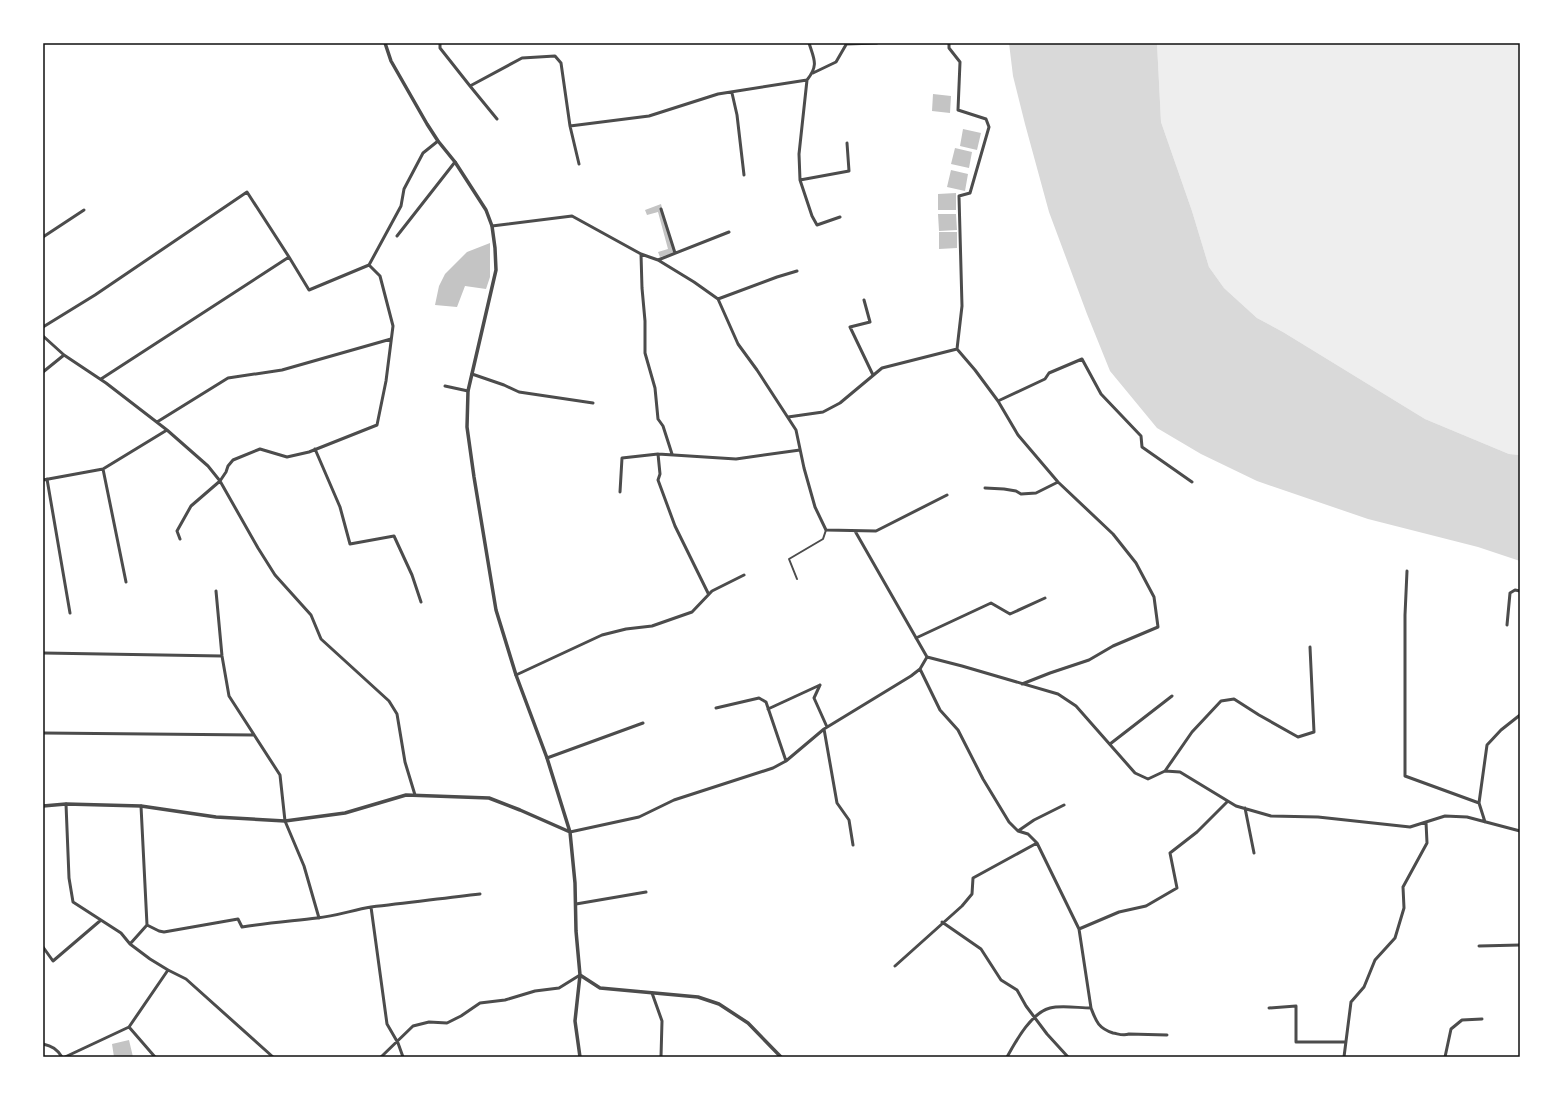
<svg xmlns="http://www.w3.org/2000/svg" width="1563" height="1100" font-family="'Nunito Sans',sans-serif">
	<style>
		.green { fill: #eee }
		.water { fill: #d9d9d9 }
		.building { fill: #c4c4c4 }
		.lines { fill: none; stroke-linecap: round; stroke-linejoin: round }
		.pedestrian { stroke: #4c4c4c; stroke-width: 2 }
		.minor { stroke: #4c4c4c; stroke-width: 3 }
		.tertiary { stroke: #4c4c4c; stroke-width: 3.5 }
		.neatline { fill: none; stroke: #111; stroke-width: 1.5 }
	</style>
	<rect width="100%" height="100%" fill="#fff"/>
	<!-- green -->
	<path class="green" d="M 1157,43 L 1520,43 L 1520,455 L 1509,454 L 1425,419 L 1283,332 L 1257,318 L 1224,288 L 1209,267 L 1192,211 L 1161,122 Z"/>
	<!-- water -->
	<path class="water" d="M 1009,43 L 1157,43 L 1161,122 L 1192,211 L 1209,267 L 1224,288 L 1257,318 L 1283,332 L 1425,419 L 1509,454 L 1520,455 L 1520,561 L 1478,547 L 1368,519 L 1257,481 L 1201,454 L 1157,428 L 1110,371 L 1087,314 L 1049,212 L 1025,124 L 1013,76 Z"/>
	<!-- building -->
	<path class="building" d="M 933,94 L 951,96 L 950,113 L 932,111 Z
		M 963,129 L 981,133 L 977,150 L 960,146 Z
		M 955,148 L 972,152 L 969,168 L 951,164 Z
		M 951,170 L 968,174 L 965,191 L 947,187 Z
		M 956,193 L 956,210 L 938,210 L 938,194 Z
		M 661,204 L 674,253 L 660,257 L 658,252 L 668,249 L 658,212 L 647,215 L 645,210 Z
		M 938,214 L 956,214 L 957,230 L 939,231 Z
		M 939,232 L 957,232 L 957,248 L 939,249 Z
		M 490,243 L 490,277 L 486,289 L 465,286 L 457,307 L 435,305 L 439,286 L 445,274 L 467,252 Z
		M 129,1040 L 133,1057 L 114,1057 L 112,1044 Z"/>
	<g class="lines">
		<!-- pedestrian -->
		<path class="pedestrian" d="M 797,579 L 789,559 L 823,539 L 826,530"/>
		<!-- minor -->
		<path class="minor" d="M 440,43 L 440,48 L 470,86 L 522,58 L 555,56 L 561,63 L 570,126 L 579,164
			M 809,43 C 814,59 819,65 807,80 L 799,154 L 800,180 L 812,216 L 817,225 L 840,217
			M 949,43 L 949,48 L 960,62 L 958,110 L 986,119 L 989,127 L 970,193 L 959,196 L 962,306 L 957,349 L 975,370 L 998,401 L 1018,435 L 1058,482 L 1113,534 L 1136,563 L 1154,597 L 1158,627 L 1113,646 L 1089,660 L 1050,673 L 1022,684
			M 846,44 L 877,43
			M 813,73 L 836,62 L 847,43
			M 470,86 L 497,119
			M 732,93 L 737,115 L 744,175
			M 570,126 L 649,116 L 718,94 L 807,80
			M 800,180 L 849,171 L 847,143
			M 661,209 L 675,253
			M 492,226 L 572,216 L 641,254 L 658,260 L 694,282 L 718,299 L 738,344 L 757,370 L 796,430 L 804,468 L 815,507 L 826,530 L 876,531 L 947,495
			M 397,236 L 455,162
			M 43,237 L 84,210
			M 641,254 L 642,288 L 645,321 L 645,353 L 655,388 L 658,419 L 663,426 L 672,454
			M 658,260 L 729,232
			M 718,299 L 777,277 L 797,271
			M 864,300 L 870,322 L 850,327 L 873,375
			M 43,327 L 95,295 L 247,192 L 289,257 L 309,290 L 369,265 L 401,206 L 404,189 L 423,153 L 438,141
			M 43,336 L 64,355 L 106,383 L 167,430 L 208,466 L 220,481 L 258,548 L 275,575 L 311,615 L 321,639 L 389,701 L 397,714 L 405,762 L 415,795
			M 43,372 L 64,355
			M 472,374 L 504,385 L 519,392 L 593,403
			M 101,379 L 289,257
			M 445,386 L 468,391
			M 998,401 L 1045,379 L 1049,373 L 1082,359 L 1101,394 L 1141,436 L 1142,447 L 1192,482
			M 788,417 L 823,412 L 840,403 L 882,368 L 957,349
			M 157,422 L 228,378 L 282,370 L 391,339
			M 315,449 L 340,507 L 350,544 L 394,536 L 412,575 L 421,602
			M 658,454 L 660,474 L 658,480 L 675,526 L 708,593
			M 103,469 L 126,582
			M 47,479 L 70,613
			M 43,480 L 103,469 L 167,430
			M 985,488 L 1004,489 L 1016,491 L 1021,494 L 1036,493 L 1058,482
			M 620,492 L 622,458 L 658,454 L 736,459 L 800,450
			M 855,531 L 927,657
			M 180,539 L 177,531 L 191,506 L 220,481 L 226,472 L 228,466 L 233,460 L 260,449 L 287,457 L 309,452 L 377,425 L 386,381 L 393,326 L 380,276 L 369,265
			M 1407,571 L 1405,615 L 1405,776 L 1479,803 L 1485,822
			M 216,591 L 222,656 L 229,696 L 280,775 L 285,821 L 304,866 L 319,918
			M 1507,625 L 1510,593 L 1515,590 L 1520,591
			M 916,638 L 991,603 L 1010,614 L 1045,598
			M 43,653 L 222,656
			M 920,669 L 940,710 L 958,730 L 983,779 L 1009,822 L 1018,831 L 1028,834 L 1037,843 L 1079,929 L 1091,1008 C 1079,1008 1061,1005 1050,1008 C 1031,1013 1016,1041 1007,1057
			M 516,675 L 602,635 L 626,629 L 652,626 L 692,612 L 712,591 L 744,575
			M 820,685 L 814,698 L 827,727
			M 716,708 L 759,698 L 766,702 L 786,761
			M 768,709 L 820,685
			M 824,729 L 837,803 L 849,820 L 853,845
			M 43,733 L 254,735
			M 1110,744 L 1172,696
			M 547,758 L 643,723
			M 1165,771 L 1192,732 L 1221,701 L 1234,699 L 1259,715 L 1298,737 L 1314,732 L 1310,647
			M 1479,803 L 1487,745 L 1501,730 L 1520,715
			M 66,804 L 69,878 L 73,902 L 121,933 L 130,944 L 150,959 L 168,970 L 186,979 L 273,1057
			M 141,806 L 147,925 L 159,931 L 164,932 L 238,919 L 242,927 C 267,923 292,921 317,918 C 336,916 353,910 371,907 C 408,903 444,898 480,894
			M 1245,808 L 1254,853
			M 1018,831 L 1034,820 L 1064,805
			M 570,832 L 639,817 L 674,800 L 773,768 L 786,761 L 824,729 L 911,676 L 920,669 L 927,657 L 962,666 L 1058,694 L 1076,706 L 1135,773 L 1148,779 L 1165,771 L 1180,772 L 1236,806 L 1271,816 L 1318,817 L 1410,827 L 1445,816 L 1467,817 L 1520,831
			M 576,904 L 646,892
			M 371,907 L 387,1024 L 398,1043 L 403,1057
			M 942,922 L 981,949 L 1001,980 L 1017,990 L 1026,1006 L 1047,1034 L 1068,1057
			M 1079,929 L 1119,912 L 1146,906 L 1177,888 L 1170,853 L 1197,832 L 1228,801
			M 130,944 L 147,925
			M 1479,946 L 1520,945
			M 43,947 L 53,961 L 101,920
			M 895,966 L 962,906 L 972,894 L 973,878 L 1037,843
			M 652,993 L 662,1021 L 661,1057
			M 1091,1008 C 1096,1021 1098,1028 1113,1033 C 1119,1034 1123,1036 1129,1034 L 1167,1035
			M 1269,1008 L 1296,1006 L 1296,1042 L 1346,1042
			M 129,1027 L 155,1057
			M 43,1044 C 52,1046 57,1049 62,1057
			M 65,1057 L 129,1027 L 168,970
			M 381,1057 L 413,1026 L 429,1022 L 447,1023 L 461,1016 L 480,1003 L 505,1000 L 535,991 L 559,988 L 580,975
			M 1344,1057 L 1351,1002 L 1364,987 L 1375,960 L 1395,938 L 1404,908 L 1403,887 L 1427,843 L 1426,822
			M 1445,1057 L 1451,1029 L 1462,1020 L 1482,1019"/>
		<!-- tertiary -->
		<path class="tertiary" d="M 385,43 L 391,61 L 427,124 L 438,141 L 455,162 L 486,210 L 492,226 L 495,248 L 496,270 L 468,391 L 467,427 L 474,477 L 496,610 L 516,675 L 547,758 L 570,832 L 575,883 L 576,931 L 580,975 L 575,1021 L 580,1057
			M 43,806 L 66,804 L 141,806 L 216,817 L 285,821 L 345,813 L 406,795 L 489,798 L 520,810 L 570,832
			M 580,975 L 600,988 L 698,997 L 719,1004 L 748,1023 L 781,1057"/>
	</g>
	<!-- border -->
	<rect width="1563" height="1100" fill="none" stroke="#ffffff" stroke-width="88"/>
	<rect x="44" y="44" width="1475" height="1012" class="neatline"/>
</svg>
